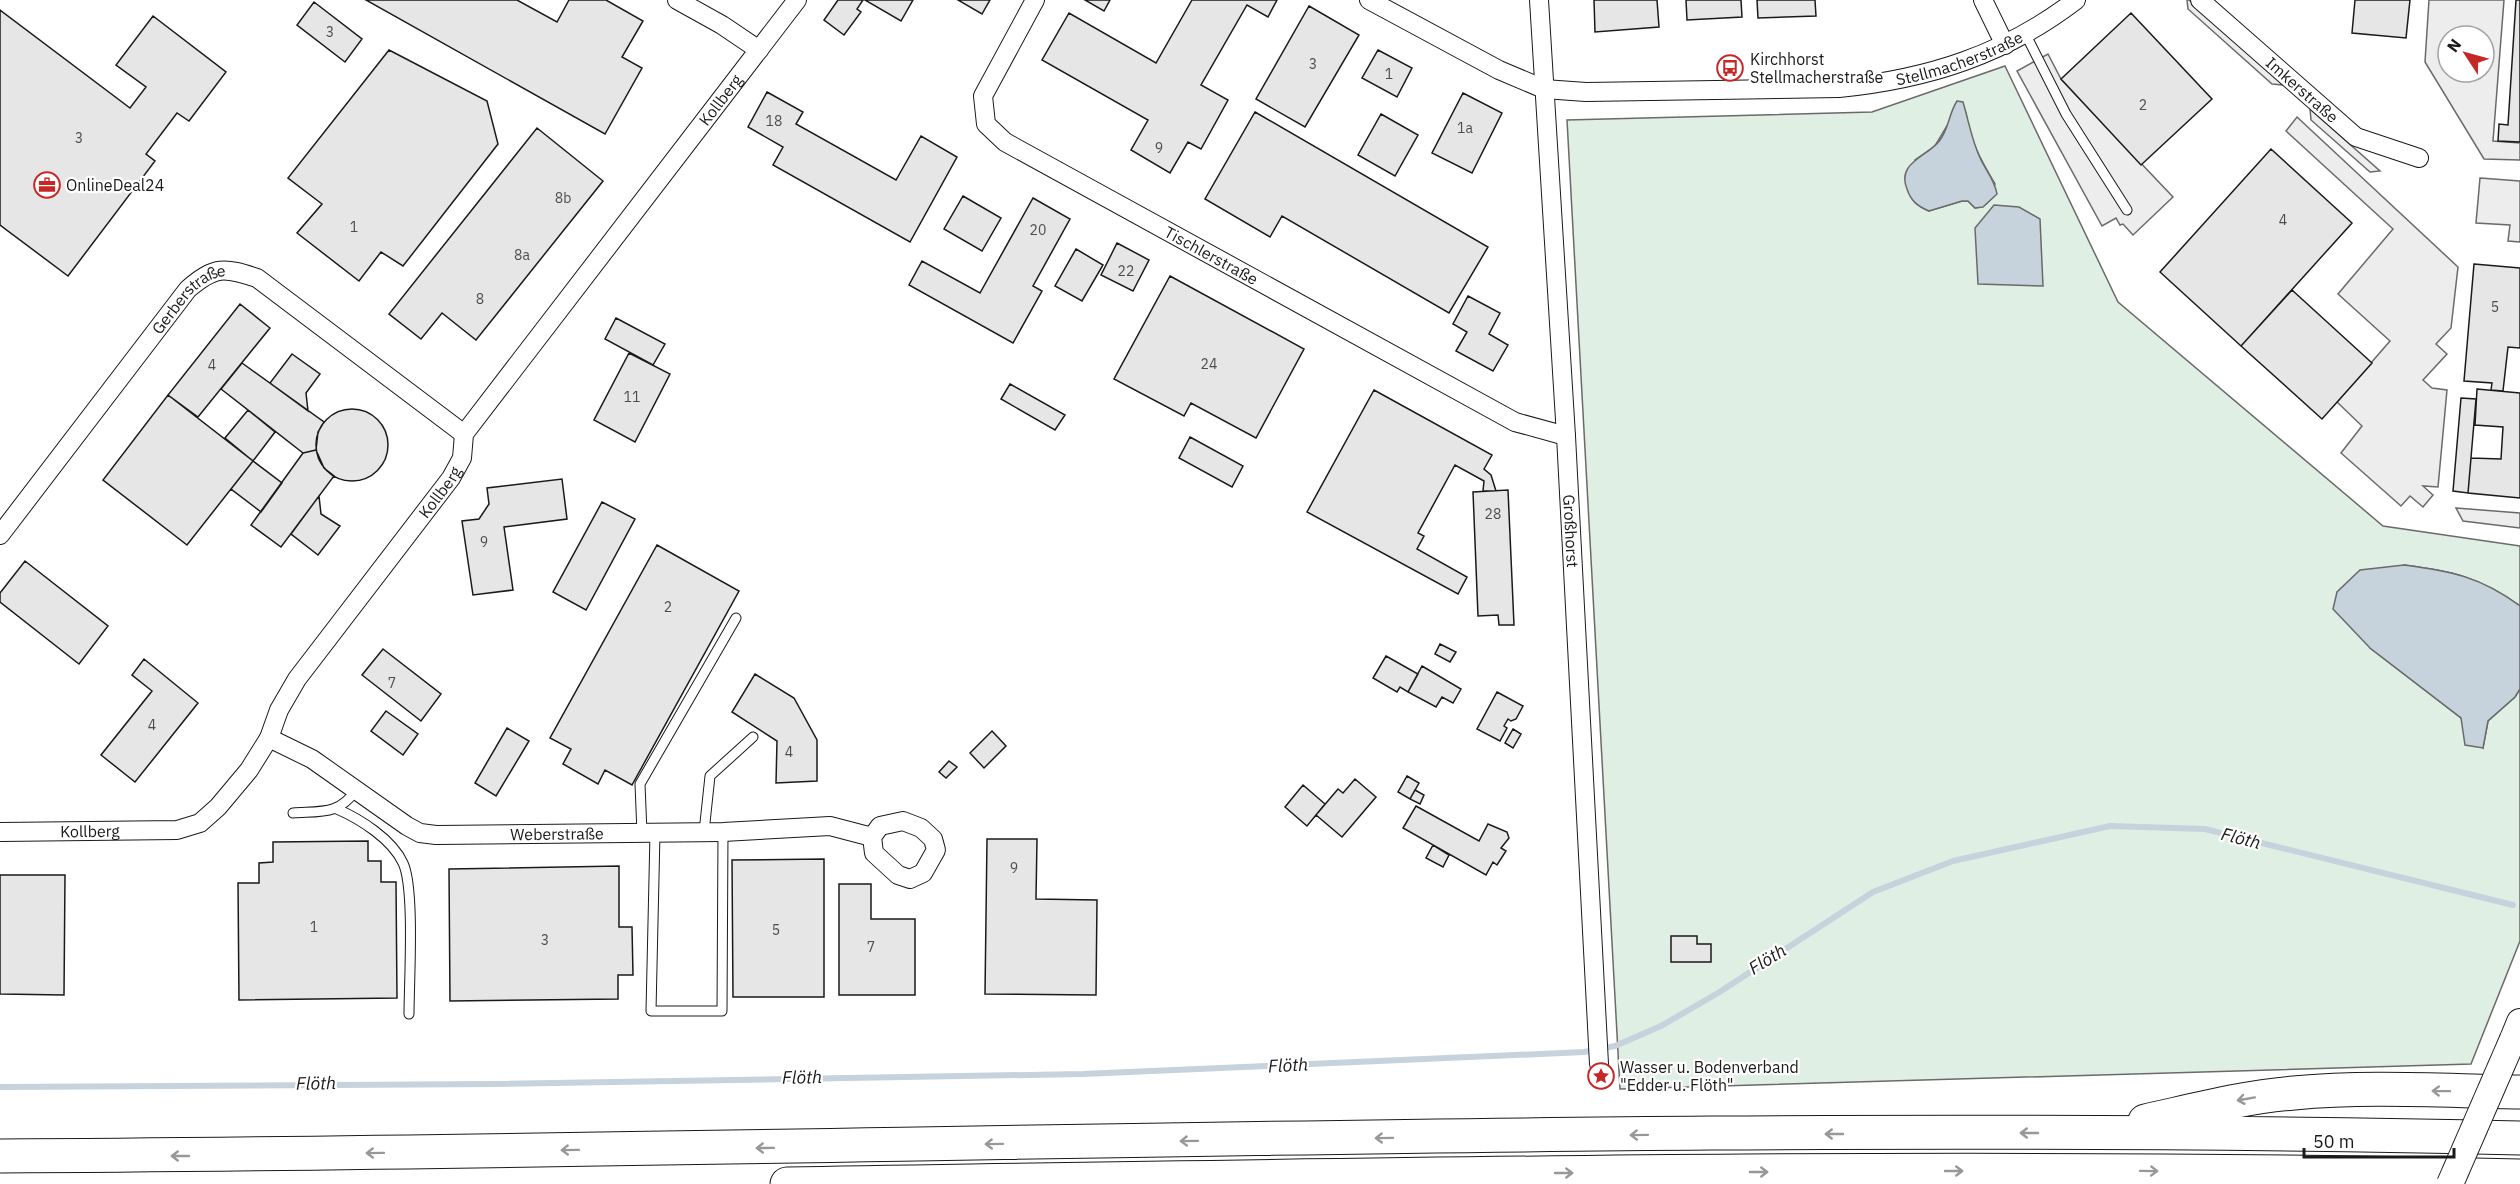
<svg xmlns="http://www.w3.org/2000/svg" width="2520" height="1184" font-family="'IBM Plex Sans',sans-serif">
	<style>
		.green { fill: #e0efe3; stroke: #6a6a6a; stroke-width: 1.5; fill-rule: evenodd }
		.parking { fill: #ededed; stroke: #6a6a6a; stroke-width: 1.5; fill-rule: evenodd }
		.water { fill: #c6d2dc; stroke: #6a6a6a; stroke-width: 1.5 }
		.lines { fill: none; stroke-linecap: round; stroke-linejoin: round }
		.stream { stroke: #c6d2dc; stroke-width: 6 }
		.building { fill: #e6e6e6; stroke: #1a1a1a; stroke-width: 1.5 }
		.service-casing { stroke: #1a1a1a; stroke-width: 11 }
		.minor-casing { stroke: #1a1a1a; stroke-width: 20 }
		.secondary-casing { stroke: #1a1a1a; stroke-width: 28 }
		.motorway-casing { stroke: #1a1a1a; stroke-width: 35 }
		.service { stroke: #fff; stroke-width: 9 }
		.minor { stroke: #fff; stroke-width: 18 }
		.secondary { stroke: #fff; stroke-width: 26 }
		.motorway { stroke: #fff; stroke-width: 33 }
		.secondary-bridge-casing { stroke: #1a1a1a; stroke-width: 28; stroke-linecap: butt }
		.secondary-bridge { stroke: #fff; stroke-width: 26 }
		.oneway { stroke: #989898 }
		.labels { text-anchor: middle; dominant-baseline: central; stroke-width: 4.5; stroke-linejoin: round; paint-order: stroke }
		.number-label { font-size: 14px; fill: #4d4d4d }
		.street-label { font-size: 16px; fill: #1a1a1a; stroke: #fff }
		.poi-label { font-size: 16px; fill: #1a1a1a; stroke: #fff; text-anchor: start }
		.water-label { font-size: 18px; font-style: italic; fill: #1a1a1a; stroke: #fff }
	</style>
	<rect width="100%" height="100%" fill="#fff"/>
	<!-- green -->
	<path class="green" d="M 2005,66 L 2118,302 L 2383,526 L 2520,546 L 2520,606 C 2481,577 2451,571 2404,565 L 2370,648 L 2461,718 L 2483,748 L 2488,721 L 2515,697 L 2520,689 L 2520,941 L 2471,1064 L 1620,1089 L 1567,120 L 1872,112 ZM 1966,113 C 1968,137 1982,162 1995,184 C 1991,196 1990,207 1975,208 L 1968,201 L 1962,201 L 1929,211 C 1901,199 1910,185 1915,160 L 1935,146 L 1948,124 Z"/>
	<!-- parking -->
	<path class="parking" d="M 2187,0 L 2189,0 L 2283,85 L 2272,84 L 2188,9 Z
		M 2429,0 L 2504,0 L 2493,141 L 2520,143 L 2520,160 L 2484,159 L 2425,62 ZM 2448,36 L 2484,36 L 2484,72 L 2448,72 Z
		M 2048,54 L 2061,79 L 2173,197 L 2133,235 L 2123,224 L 2120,225 L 2116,218 L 2102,226 L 2017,71 Z
		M 2310,109 L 2380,171 L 2370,172 L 2311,120 Z
		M 2297,117 L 2458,267 L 2451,328 L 2436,344 L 2447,354 L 2423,380 L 2432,388 L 2447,390 L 2438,487 L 2423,486 L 2433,495 L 2423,507 L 2410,496 L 2401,506 L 2341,453 L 2362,426 L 2337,402 L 2390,341 L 2338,294 L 2393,229 L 2286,131 Z
		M 2480,178 L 2520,181 L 2520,242 L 2508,241 L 2510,225 L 2476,223 Z
		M 2456,508 L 2520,513 L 2520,528 L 2463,521 Z"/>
	<!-- water -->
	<path class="water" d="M 1957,101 L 1963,102 C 1969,122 1972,142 1981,160 C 1987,172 1995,181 1997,194 L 1983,207 L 1975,208 L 1968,201 L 1962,201 L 1929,211 C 1917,206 1911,201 1907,189 C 1896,162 1928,157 1940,140 C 1949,128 1949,113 1957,101 Z
		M 1994,205 L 2019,207 L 2040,219 L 2043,286 L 1978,284 L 1975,228 Z
		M 2404,565 C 2451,571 2481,577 2520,606 L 2520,689 L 2515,697 L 2488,721 L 2483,748 L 2465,745 L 2461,718 L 2370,648 L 2333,609 L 2337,592 L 2360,570 Z"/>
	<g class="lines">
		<!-- stream -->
		<path class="stream" d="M 0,1087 L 495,1084 L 1083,1074 L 1584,1052 L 1615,1046 L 1661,1026 L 1718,993 L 1873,892 L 1953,861 L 2110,826 L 2205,829 L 2513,905"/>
	</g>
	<!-- building -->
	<path class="building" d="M 366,0 L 517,0 L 557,22 L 569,0 L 606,0 L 643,21 L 622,57 L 642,68 L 605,134 Z
		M 838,0 L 863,0 L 857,9 L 861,12 L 844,35 L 824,20 Z
		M 865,0 L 913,0 L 901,21 Z
		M 958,0 L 990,0 L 982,14 Z
		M 1085,0 L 1110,0 L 1104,11 Z
		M 1192,0 L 1277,0 L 1268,17 L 1247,5 L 1201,85 L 1228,100 L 1201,149 L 1188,142 L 1170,173 L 1131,150 L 1148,120 L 1042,60 L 1069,13 L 1156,63 Z
		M 1594,0 L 1657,0 L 1659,27 L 1595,32 Z
		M 1686,0 L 1741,0 L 1742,17 L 1687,20 Z
		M 1757,0 L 1815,0 L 1816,16 L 1758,18 Z
		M 2355,0 L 2410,0 L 2406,38 L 2352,33 Z
		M 2516,0 L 2520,0 L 2520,142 L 2498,141 L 2499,124 L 2508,125 Z
		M 314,2 L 362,39 L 345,62 L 297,25 Z
		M 1309,6 L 1359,35 L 1305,127 L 1256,99 Z
		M 0,10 L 130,108 L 146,87 L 116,65 L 153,16 L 226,72 L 189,121 L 177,113 L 146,154 L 155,161 L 68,276 L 0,225 Z
		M 2131,13 L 2212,99 L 2141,165 L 2061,79 Z
		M 389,50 L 487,101 L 498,144 L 403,266 L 381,252 L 359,281 L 297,233 L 322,204 L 288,178 Z
		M 1378,50 L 1412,68 L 1397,97 L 1362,78 Z
		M 767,92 L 803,112 L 796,124 L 896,180 L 921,136 L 957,157 L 910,242 L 773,165 L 783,147 L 748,127 Z
		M 1463,93 L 1502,113 L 1472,173 L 1432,153 Z
		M 1255,112 L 1488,247 L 1449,313 L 1282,216 L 1270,237 L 1205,199 Z
		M 1381,114 L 1418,135 L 1395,176 L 1358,155 Z
		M 537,128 L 603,181 L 476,340 L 442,313 L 421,339 L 389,314 Z
		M 2271,149 L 2352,223 L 2241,346 L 2160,272 Z
		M 963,196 L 1001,218 L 982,251 L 944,229 Z
		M 1033,198 L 1070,219 L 1033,286 L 1042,291 L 1013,343 L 909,285 L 922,261 L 980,293 Z
		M 1117,243 L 1149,260 L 1133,291 L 1101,275 Z
		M 1076,249 L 1103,265 L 1082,301 L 1055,286 Z
		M 2474,264 L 2520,268 L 2520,348 L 2508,347 L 2503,391 L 2491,390 L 2492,383 L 2464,381 Z
		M 1170,276 L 1304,349 L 1256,438 L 1191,403 L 1184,416 L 1114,379 Z
		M 2292,290 L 2372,363 L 2322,419 L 2241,346 Z
		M 1468,296 L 1500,313 L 1489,334 L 1508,345 L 1493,371 L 1456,351 L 1467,332 L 1453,324 Z
		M 240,304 L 270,328 L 198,417 L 168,395 Z
		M 616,318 L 665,344 L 653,365 L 605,339 Z
		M 629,353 L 670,374 L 635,442 L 594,420 Z
		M 292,354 L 320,374 L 306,393 L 308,411 L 270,383 Z
		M 242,363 L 324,422 L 318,432 L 316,450 L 303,453 L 221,389 Z
		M 1010,384 L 1065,415 L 1055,430 L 1001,399 Z
		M 2477,389 L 2520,393 L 2520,498 L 2468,493 L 2471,458 L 2501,459 L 2503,427 L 2475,425 Z
		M 1374,390 L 1492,455 L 1484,469 L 1491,475 L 1496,491 L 1483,491 L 1484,481 L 1455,465 L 1418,533 L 1424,536 L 1417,549 L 1467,577 L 1458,594 L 1307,512 Z
		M 168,395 L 253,461 L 187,545 L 103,480 Z
		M 2461,398 L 2476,399 L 2468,493 L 2453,491 Z
		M316 445a36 36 0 1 1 72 0a36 36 0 1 1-72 0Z
		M 248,410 L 275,432 L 253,461 L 225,438 Z
		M 1190,437 L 1243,466 L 1232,487 L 1179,458 Z
		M 316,450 L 324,468 L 334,476 L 281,547 L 251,525 L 303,453 Z
		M 253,461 L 282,483 L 261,512 L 231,489 Z
		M 562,479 L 567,519 L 504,527 L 513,590 L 473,595 L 462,521 L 479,519 L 489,504 L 487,488 Z
		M 1508,490 L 1514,625 L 1499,625 L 1498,615 L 1478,616 L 1473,492 Z
		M 319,496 L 321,514 L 340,526 L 318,555 L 291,534 Z
		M 602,502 L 635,519 L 586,610 L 553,592 Z
		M 657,545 L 739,591 L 632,785 L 605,770 L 598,784 L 563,764 L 571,749 L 550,738 Z
		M 25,561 L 108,626 L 79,664 L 0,602 L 0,593 Z
		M 1440,644 L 1456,652 L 1450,662 L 1435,654 Z
		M 383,649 L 441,694 L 421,721 L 362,675 Z
		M 1386,656 L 1418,674 L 1408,692 L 1400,687 L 1397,692 L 1373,678 Z
		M 144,659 L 198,703 L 135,782 L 101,755 L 152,691 L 132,675 Z
		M 1422,666 L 1461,689 L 1453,703 L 1442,697 L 1436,707 L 1408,692 Z
		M 755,674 L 794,698 L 817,740 L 817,781 L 776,783 L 777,741 L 732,712 Z
		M 1497,692 L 1523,706 L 1516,719 L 1511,721 L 1508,719 L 1504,726 L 1507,728 L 1500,741 L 1477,729 Z
		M 386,711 L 418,734 L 403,755 L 371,731 Z
		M 507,728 L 529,741 L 496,796 L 475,783 Z
		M 1513,729 L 1521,734 L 1513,748 L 1505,743 Z
		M 992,731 L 1006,746 L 984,768 L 970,753 Z
		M 949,761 L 957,767 L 946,778 L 939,772 Z
		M 1407,776 L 1419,783 L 1410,799 L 1398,792 Z
		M 1355,779 L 1376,797 L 1342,837 L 1316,815 L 1338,789 L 1343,793 Z
		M 1303,785 L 1325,804 L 1307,826 L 1285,807 Z
		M 1415,790 L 1424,795 L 1420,804 L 1410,799 Z
		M 1416,806 L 1479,841 L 1488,824 L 1507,832 L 1509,838 L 1501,848 L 1506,851 L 1497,865 L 1493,862 L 1486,875 L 1403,828 Z
		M 987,839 L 1037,839 L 1036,899 L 1097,900 L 1096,995 L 985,994 Z
		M 368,841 L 368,861 L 381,861 L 381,882 L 396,882 L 397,998 L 239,1000 L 238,883 L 259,883 L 259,863 L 273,862 L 273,842 Z
		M 1433,845 L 1449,855 L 1443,867 L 1426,858 Z
		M 824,859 L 824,997 L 733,997 L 732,860 Z
		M 619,866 L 619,927 L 632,927 L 633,975 L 618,975 L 618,999 L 450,1001 L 449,869 Z
		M 0,875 L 65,875 L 64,995 L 0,994 Z
		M 839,884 L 871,884 L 871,919 L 915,919 L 915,995 L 839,995 Z
		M 1671,936 L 1697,936 L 1697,944 L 1711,944 L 1711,962 L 1671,962 Z"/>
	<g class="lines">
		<!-- service casing -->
		<g class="service-casing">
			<path id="service" d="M 2026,35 L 2066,114 L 2127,210
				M 337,809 C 360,819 392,839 403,863 C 415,888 409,982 409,1014
				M 293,813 C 321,811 339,815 356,790
				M 704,832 L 710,776 L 753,737
				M 642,833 L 640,784 L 736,618
				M 655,833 L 651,1011 L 722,1011 L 723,832"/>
		</g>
		<!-- minor casing -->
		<g class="minor-casing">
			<g id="minor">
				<path d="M 677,0 L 722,25 L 759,50"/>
				<path id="s1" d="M 1035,0 L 983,96 L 986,124 L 1005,142 L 1515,422 L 1566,436"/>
				<path id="s2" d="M 1369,0 L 1499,70 L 1544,89 L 1586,92 L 1839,88 C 1928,79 2004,55 2076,0"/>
				<path id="s3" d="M 1539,0 L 1566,436 L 1599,1064"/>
				<path d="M 1983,0 L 2005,45"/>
				<path id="s4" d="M 2200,0 L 2356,137 L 2419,158"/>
				<path id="s5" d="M 0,535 L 188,289 C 215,266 224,267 257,278 L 464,434"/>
				<path id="s6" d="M 269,738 L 312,759 L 407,826 L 420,833 L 436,835 L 723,832 L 830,826 L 872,837"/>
				<path d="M 903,821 L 921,828 L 933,839 L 936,850 L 923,873 L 910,879 L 898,875 L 874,853 L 872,837 L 880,826 Z"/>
				<path id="s7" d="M 0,832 L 177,830 L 200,823 L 218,807 L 249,770 L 269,738 L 279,710 L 297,679 L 451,478 L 462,458 L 464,434 L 797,0"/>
			</g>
		</g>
		<!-- secondary casing -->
		<g class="secondary-casing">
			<path id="secondary" d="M 2513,1039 L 2520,1022"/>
		</g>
		<!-- motorway casing -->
		<g class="motorway-casing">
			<path id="motorway" d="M 2145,1121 C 2195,1110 2244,1097 2294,1093 C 2369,1086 2445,1091 2520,1092
				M 0,1156 C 840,1152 1680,1119 2520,1138
				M 787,1184 C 1364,1175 1942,1163 2520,1176"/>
		</g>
		<!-- service -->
		<use href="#service" class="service"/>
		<!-- minor -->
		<use href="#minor" class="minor"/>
		<!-- secondary -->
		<use href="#secondary" class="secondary"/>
		<!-- motorway -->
		<use href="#motorway" class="motorway"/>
		<!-- secondary-bridge casing -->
		<g class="secondary-bridge-casing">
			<path id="secondary-bridge" d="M 2450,1184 L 2513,1039"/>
		</g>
		<!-- secondary-bridge -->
		<use href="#secondary-bridge" class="secondary-bridge"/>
	</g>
	<!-- one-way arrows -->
	<defs><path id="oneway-shaft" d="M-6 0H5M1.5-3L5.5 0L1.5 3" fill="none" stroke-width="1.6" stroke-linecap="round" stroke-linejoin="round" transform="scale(1.5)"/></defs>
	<g class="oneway">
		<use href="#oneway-shaft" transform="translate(2441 1091) rotate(-179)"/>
		<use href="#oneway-shaft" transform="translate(2246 1099) rotate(170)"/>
		<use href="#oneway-shaft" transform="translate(2029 1133) rotate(180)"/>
		<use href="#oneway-shaft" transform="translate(1834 1134) rotate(180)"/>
		<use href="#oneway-shaft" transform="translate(1639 1135) rotate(179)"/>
		<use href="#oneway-shaft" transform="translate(1384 1138) rotate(179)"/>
		<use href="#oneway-shaft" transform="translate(1189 1141) rotate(179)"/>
		<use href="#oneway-shaft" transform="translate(994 1144) rotate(179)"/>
		<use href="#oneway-shaft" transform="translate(765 1148) rotate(179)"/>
		<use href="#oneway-shaft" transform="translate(570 1150) rotate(179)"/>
		<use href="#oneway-shaft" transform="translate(375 1153) rotate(179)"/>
		<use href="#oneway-shaft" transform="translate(180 1156) rotate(180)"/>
		<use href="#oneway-shaft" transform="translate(1954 1171)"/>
		<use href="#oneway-shaft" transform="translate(2149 1171) rotate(1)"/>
		<use href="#oneway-shaft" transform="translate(1759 1172)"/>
		<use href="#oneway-shaft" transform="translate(1564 1173)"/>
	</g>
	<!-- icons -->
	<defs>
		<g id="bus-ring" transform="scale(1.35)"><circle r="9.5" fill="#fff" stroke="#c62828" stroke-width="1.5"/><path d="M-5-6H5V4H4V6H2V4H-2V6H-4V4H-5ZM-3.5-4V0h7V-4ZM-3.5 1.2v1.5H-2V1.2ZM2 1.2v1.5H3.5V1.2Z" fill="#c62828"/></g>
		<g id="office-ring" transform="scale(1.35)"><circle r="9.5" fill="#fff" stroke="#c62828" stroke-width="1.5"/><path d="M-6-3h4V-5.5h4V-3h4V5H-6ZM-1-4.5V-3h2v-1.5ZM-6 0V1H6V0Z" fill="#c62828"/></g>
		<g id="sight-ring" transform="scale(1.35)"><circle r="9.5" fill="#fff" stroke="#c62828" stroke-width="1.5"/><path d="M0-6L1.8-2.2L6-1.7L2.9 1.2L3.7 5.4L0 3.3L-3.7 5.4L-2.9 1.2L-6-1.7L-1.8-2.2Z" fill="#c62828"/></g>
	</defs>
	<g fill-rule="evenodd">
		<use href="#bus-ring" x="1730" y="68"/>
		<use href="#office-ring" x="47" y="185"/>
		<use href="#sight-ring" x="1601" y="1076"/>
	</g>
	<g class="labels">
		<!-- number labels -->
		<g class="number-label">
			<text x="330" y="32">3</text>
			<text x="1313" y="64">3</text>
			<text x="1389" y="74">1</text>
			<text x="2143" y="105">2</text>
			<text x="774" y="121">18</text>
			<text x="1465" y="128">1a</text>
			<text x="79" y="138">3</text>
			<text x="1159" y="148">9</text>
			<text x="563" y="198">8b</text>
			<text x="2283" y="220">4</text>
			<text x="354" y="227">1</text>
			<text x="1038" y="230">20</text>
			<text x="522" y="255">8a</text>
			<text x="1126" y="271">22</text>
			<text x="480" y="299">8</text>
			<text x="2495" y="307">5</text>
			<text x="1209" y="364">24</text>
			<text x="212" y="365">4</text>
			<text x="632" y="397">11</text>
			<text x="1493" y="514">28</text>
			<text x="484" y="542">9</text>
			<text x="668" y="607">2</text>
			<text x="392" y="683">7</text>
			<text x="152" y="725">4</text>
			<text x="789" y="752">4</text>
			<text x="1014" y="868">9</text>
			<text x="314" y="927">1</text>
			<text x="776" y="930">5</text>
			<text x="545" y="940">3</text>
			<text x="871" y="947">7</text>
		</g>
		<!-- street labels -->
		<g class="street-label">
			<text stroke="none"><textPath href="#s2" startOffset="616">Stellmacherstraße</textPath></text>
			<text stroke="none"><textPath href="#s4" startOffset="136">Imkerstraße</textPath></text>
			<text stroke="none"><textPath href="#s7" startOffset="1098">Kollberg</textPath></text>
			<text stroke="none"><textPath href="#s1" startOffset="399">Tischlerstraße</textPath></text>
			<text stroke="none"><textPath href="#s5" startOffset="304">Gerberstraße</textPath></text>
			<text stroke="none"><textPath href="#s7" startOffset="612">Kollberg</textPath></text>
			<text stroke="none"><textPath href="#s3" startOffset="532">Großhorst</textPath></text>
			<text stroke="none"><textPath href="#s7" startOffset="90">Kollberg</textPath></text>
			<text stroke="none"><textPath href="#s6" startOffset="316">Weberstraße</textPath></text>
		</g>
		<!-- poi labels -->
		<g class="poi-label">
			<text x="1750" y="59">Kirchhorst<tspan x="1750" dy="18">Stellmacherstraße</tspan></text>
			<text x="66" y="185">OnlineDeal24</text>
			<text x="1620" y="1067">Wasser u. Bodenverband<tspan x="1620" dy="18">"Edder u. Flöth"</tspan></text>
		</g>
		<!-- water labels -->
		<g class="water-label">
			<text transform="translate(2241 838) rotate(14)">Flöth</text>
			<text transform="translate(1767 959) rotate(-32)">Flöth</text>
			<text transform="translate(1288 1065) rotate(-3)">Flöth</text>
			<text transform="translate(802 1077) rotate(-1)">Flöth</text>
			<text transform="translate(316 1083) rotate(-1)">Flöth</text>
		</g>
	</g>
	<!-- north arrow -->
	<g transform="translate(2466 54) rotate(306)"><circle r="28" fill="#ffffff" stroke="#a3a3a3" stroke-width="1.5"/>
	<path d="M0-4.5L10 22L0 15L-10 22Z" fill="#c62828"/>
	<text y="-9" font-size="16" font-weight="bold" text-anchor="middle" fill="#1a1a1a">N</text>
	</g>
	<!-- scale -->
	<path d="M2304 1148v9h150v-9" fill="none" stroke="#1a1a1a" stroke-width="3"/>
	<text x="2313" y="1148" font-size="18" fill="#1a1a1a" stroke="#ffffff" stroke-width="4.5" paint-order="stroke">50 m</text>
</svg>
